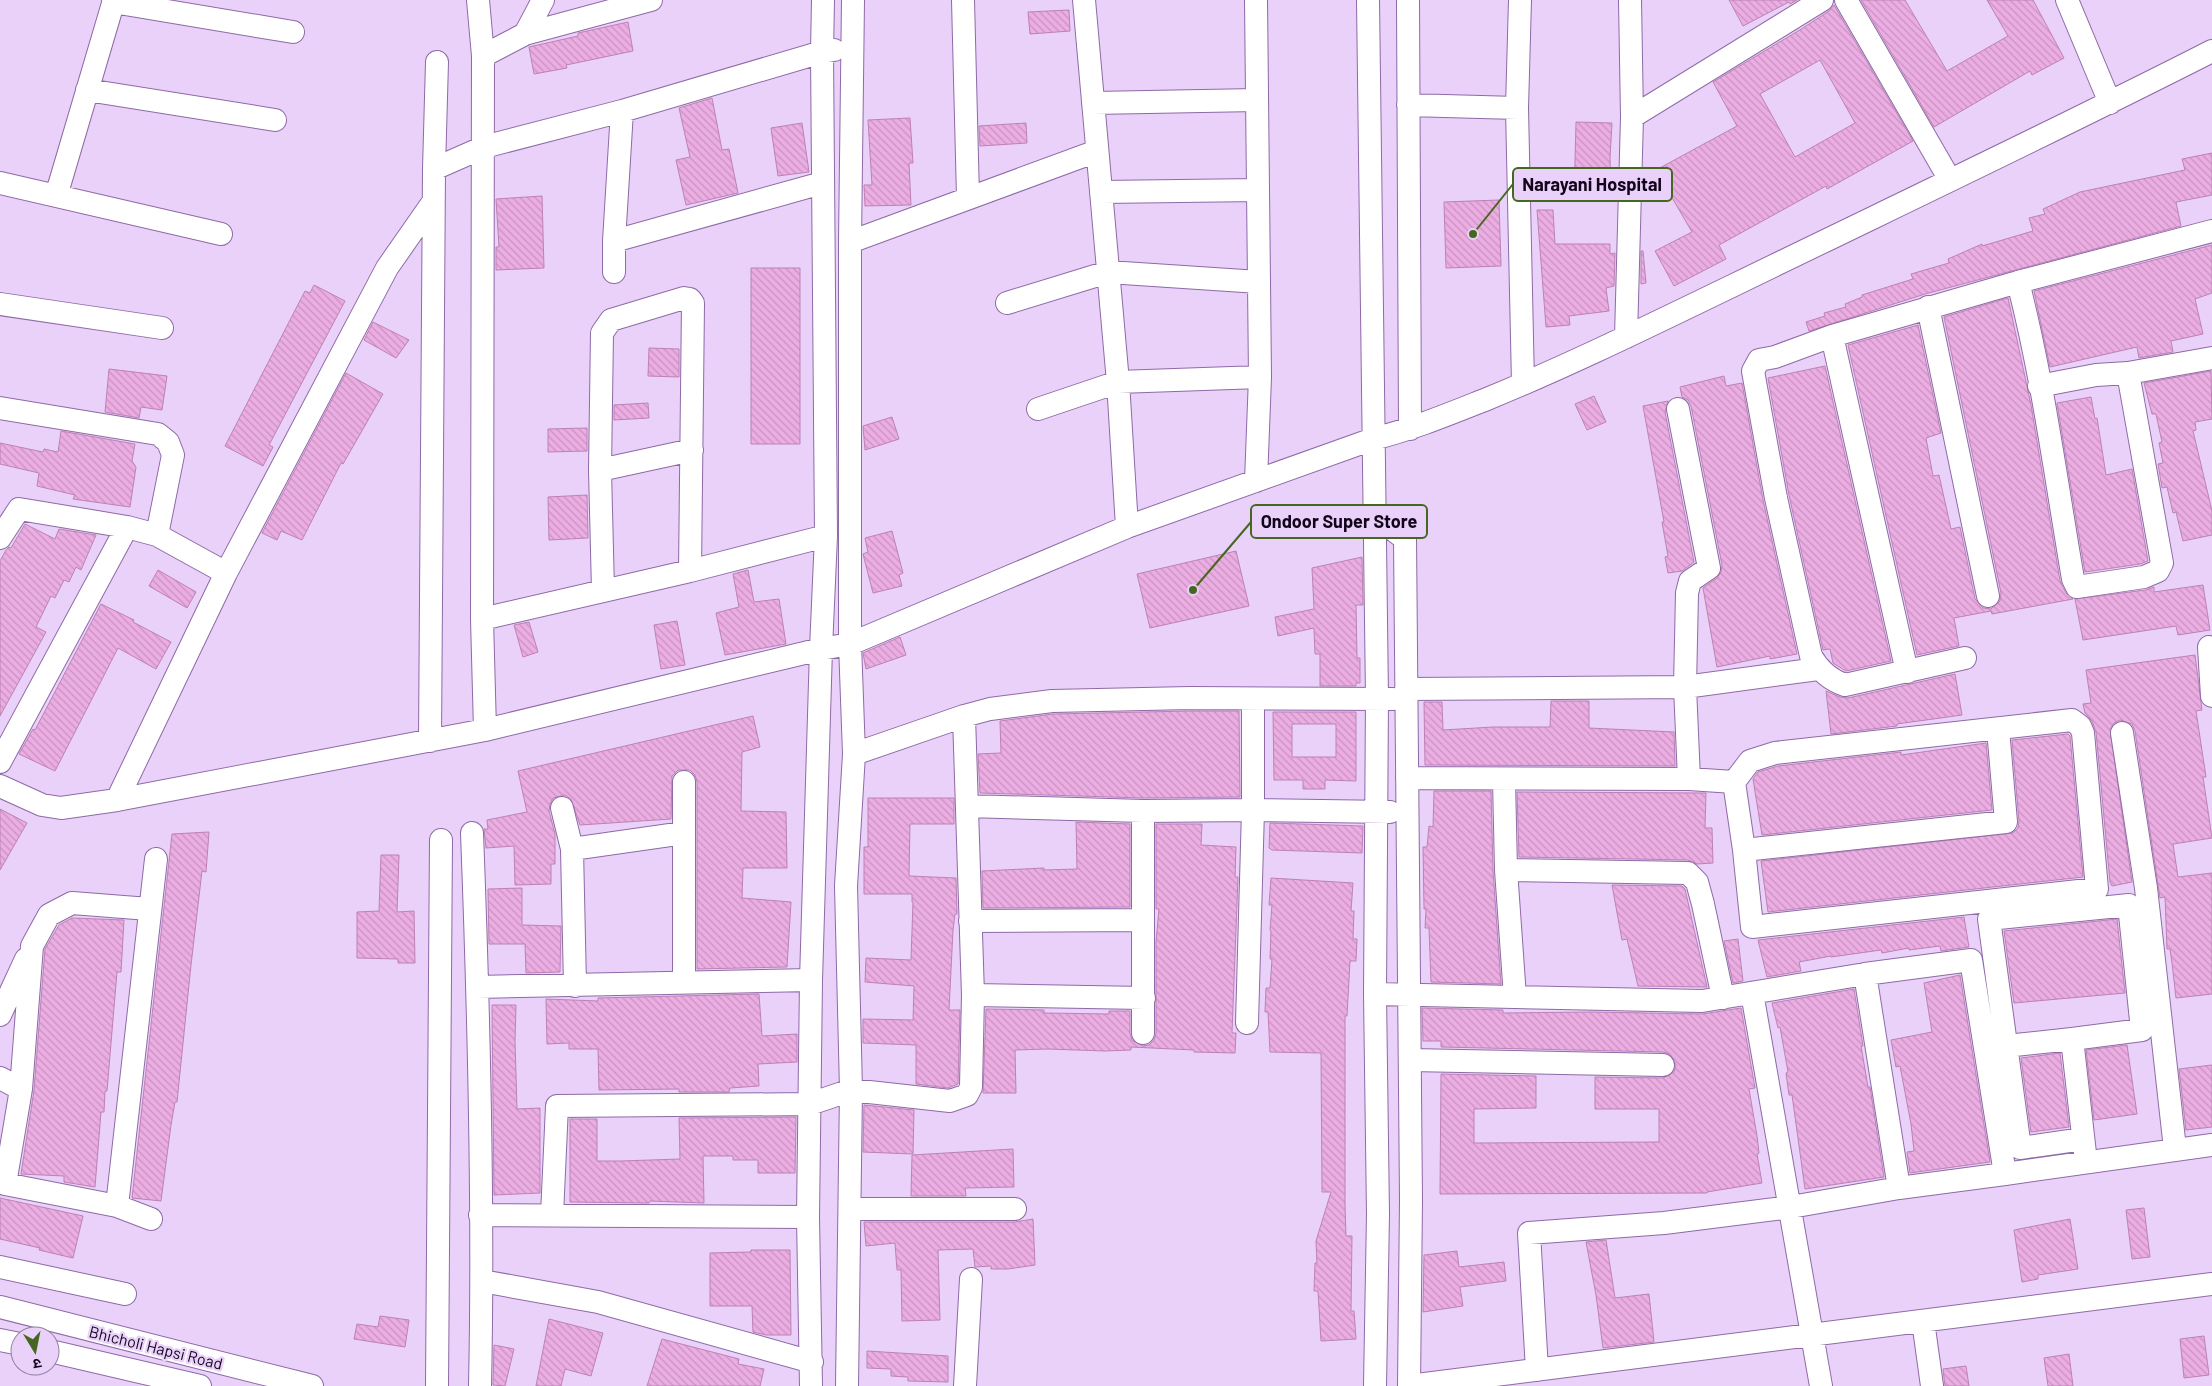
<svg xmlns="http://www.w3.org/2000/svg" width="2212" height="1386" font-family="Barlow,'Noto Sans Devanagari',sans-serif">
	<style>
		.building { fill: url(#building-back-hatch); stroke: #bd82b5; fill-rule: evenodd }
		.lines { fill: none; stroke-linecap: round; stroke-linejoin: round }
		.minor-casing { stroke: #8e6aa6; stroke-width: 24 }
		.minor { stroke: #fff; stroke-width: 22 }
		.labels { text-anchor: middle; dominant-baseline: central; stroke-width: 4.5; stroke-linejoin: round; paint-order: stroke }
		.street-label { font-size: 16px; fill: #12051b; stroke: #e9d1f9 }
		.leader { fill: none; stroke: #45671f; stroke-width: 2 }
		.callout-dot { fill: #45671f; stroke: #e9d1f9; stroke-width: 2 }
		.callout { fill: #e9d1f9; stroke: #45671f; stroke-width: 2 }
		.callout-label { font-size: 18px; text-anchor: middle; font-weight: bold; fill: #12051b }
	</style>
	<defs>
		<pattern id="building-back-hatch" width="6" height="6" patternUnits="userSpaceOnUse" patternTransform="scale(1.25)"><rect width="6" height="6" fill="#ebade2"/><path d="M-1 5l2 2M0 0l6 6M5-1l2 2" fill="none" stroke="#c893c1"/></pattern>
	</defs>
	<rect width="100%" height="100%" fill="#e9d1f9"/>
	<!-- building -->
	<path class="building" d="M 1729,0 L 1797,0 L 1790,4 L 1789,2 L 1743,26 Z
		M 1861,0 L 1905,0 L 1947,71 L 2008,36 L 1987,0 L 2033,0 L 2064,58 L 2032,75 L 2030,71 L 1934,127 Z
		M 1834,5 L 1913,141 L 1827,189 L 1826,186 L 1719,245 L 1726,259 L 1674,286 L 1655,251 L 1692,232 L 1656,170 L 1737,126 L 1713,82 L 1803,28 L 1829,11 ZM 1820,60 L 1855,123 L 1795,157 L 1760,94 Z
		M 1069,10 L 1070,31 L 1030,34 L 1028,12 Z
		M 628,22 L 633,51 L 566,65 L 567,68 L 534,74 L 529,47 L 578,36 L 578,33 Z
		M 712,98 L 722,150 L 729,149 L 738,193 L 686,205 L 676,160 L 690,157 L 679,108 Z
		M 910,118 L 913,163 L 909,163 L 911,205 L 865,206 L 864,185 L 872,185 L 868,120 Z
		M 1576,122 L 1612,123 L 1610,158 L 1611,200 L 1574,200 Z
		M 802,123 L 809,172 L 778,176 L 771,128 Z
		M 1026,123 L 1027,143 L 980,146 L 979,126 Z
		M 2212,153 L 2212,195 L 2176,202 L 2181,226 L 1925,294 L 1809,331 L 1806,322 L 1825,316 L 1824,313 L 1846,307 L 1845,304 L 1862,297 L 1862,295 L 1913,279 L 1911,274 L 1949,263 L 1948,259 L 1982,244 L 1982,246 L 2033,231 L 2029,218 L 2045,214 L 2043,209 L 2080,192 L 2185,170 L 2182,159 Z
		M 542,196 L 544,268 L 496,270 L 496,247 L 499,247 L 496,199 Z
		M 1499,200 L 1501,266 L 1446,268 L 1444,202 Z
		M 1537,210 L 1553,210 L 1555,244 L 1610,244 L 1610,254 L 1615,253 L 1614,286 L 1606,288 L 1609,311 L 1569,316 L 1570,325 L 1546,327 Z
		M 2212,245 L 2212,293 L 2195,299 L 2203,334 L 2171,341 L 2173,352 L 2139,358 L 2137,347 L 2050,367 L 2034,291 Z
		M 1641,251 L 1643,251 L 1646,283 L 1641,284 Z
		M 751,268 L 800,268 L 800,444 L 751,444 Z
		M 314,285 L 345,301 L 269,445 L 273,447 L 263,466 L 225,446 L 305,291 L 310,293 Z
		M 2008,298 L 2031,405 L 2060,581 L 2066,593 L 2073,599 L 1992,614 L 1991,611 L 1954,618 L 1959,646 L 1917,655 L 1848,345 L 1918,325 L 1941,433 L 1926,438 L 1933,476 L 1939,475 L 1951,529 L 1960,527 L 1975,599 L 1983,608 L 1991,609 L 2000,601 L 2001,593 L 1944,317 Z
		M 373,322 L 409,340 L 396,358 L 364,340 Z
		M 649,348 L 679,349 L 679,377 L 648,376 Z
		M 1825,366 L 1891,661 L 1846,671 L 1833,663 L 1830,649 L 1823,650 L 1789,495 L 1768,378 Z
		M 109,369 L 167,376 L 162,410 L 141,407 L 139,418 L 105,412 Z
		M 2211,371 L 2212,419 L 2195,422 L 2196,430 L 2193,431 L 2212,511 L 2212,535 L 2183,541 L 2176,512 L 2173,513 L 2167,487 L 2162,488 L 2158,464 L 2163,463 L 2159,443 L 2162,442 L 2156,414 L 2152,414 L 2144,383 Z
		M 346,373 L 383,394 L 343,464 L 341,463 L 302,540 L 281,531 L 277,540 L 262,533 Z
		M 1724,376 L 1726,386 L 1742,383 L 1763,500 L 1797,654 L 1770,659 L 1770,656 L 1717,667 L 1703,588 L 1717,578 L 1721,572 L 1722,565 L 1691,406 L 1688,400 L 1682,397 L 1680,387 Z
		M 1594,396 L 1606,422 L 1587,430 L 1575,404 Z
		M 2091,397 L 2095,419 L 2097,418 L 2106,475 L 2132,469 L 2148,561 L 2140,564 L 2085,572 L 2057,403 Z
		M 1668,401 L 1665,412 L 1694,562 L 1682,571 L 1668,573 L 1665,557 L 1668,556 L 1662,522 L 1664,522 L 1643,406 Z
		M 648,403 L 649,418 L 614,420 L 614,405 Z
		M 892,417 L 899,439 L 865,450 L 863,426 Z
		M 587,428 L 587,451 L 548,452 L 548,429 Z
		M 61,431 L 135,444 L 132,461 L 136,467 L 130,507 L 73,499 L 75,495 L 37,486 L 39,473 L 0,464 L 0,443 L 43,452 L 44,449 L 58,452 Z
		M 587,495 L 588,538 L 549,540 L 548,497 Z
		M 25,524 L 55,539 L 59,529 L 96,535 L 81,570 L 76,567 L 69,582 L 64,580 L 55,598 L 51,596 L 36,627 L 46,632 L 0,716 L 0,561 L 6,550 L 9,547 L 11,548 Z
		M 892,531 L 903,573 L 899,575 L 902,586 L 873,593 L 863,554 L 868,552 L 865,538 Z
		M 1236,551 L 1249,606 L 1150,628 L 1137,574 Z
		M 1362,557 L 1363,605 L 1356,605 L 1357,658 L 1360,658 L 1360,683 L 1356,683 L 1356,686 L 1320,686 L 1320,654 L 1315,654 L 1314,628 L 1278,636 L 1275,617 L 1314,609 L 1312,568 Z
		M 158,570 L 196,592 L 187,608 L 149,586 Z
		M 748,570 L 754,602 L 779,599 L 786,644 L 725,655 L 716,613 L 739,607 L 733,574 Z
		M 2203,585 L 2210,630 L 2178,635 L 2176,626 L 2083,640 L 2075,599 L 2146,590 L 2154,587 L 2154,592 Z
		M 101,604 L 134,620 L 133,622 L 171,642 L 156,669 L 118,648 L 55,771 L 19,754 L 33,729 L 35,730 Z
		M 677,621 L 685,665 L 661,669 L 654,625 Z
		M 529,622 L 538,652 L 523,657 L 514,625 Z
		M 900,637 L 906,655 L 866,669 L 863,653 Z
		M 2195,655 L 2202,710 L 2196,711 L 2206,777 L 2203,777 L 2212,838 L 2173,844 L 2178,877 L 2212,873 L 2212,994 L 2176,998 L 2172,963 L 2170,949 L 2167,949 L 2165,897 L 2160,898 L 2135,731 L 2132,724 L 2120,720 L 2114,723 L 2110,729 L 2132,882 L 2112,886 L 2110,882 L 2096,732 L 2092,721 L 2085,713 L 2083,704 L 2091,703 L 2086,670 Z
		M 1955,674 L 1962,715 L 1897,724 L 1897,726 L 1831,734 L 1826,691 L 1840,697 L 1848,698 Z
		M 1551,701 L 1589,701 L 1589,728 L 1674,732 L 1675,766 L 1425,765 L 1424,702 L 1442,702 L 1443,730 L 1493,727 L 1550,727 Z
		M 1190,711 L 1239,711 L 1240,797 L 1143,798 L 980,793 L 978,754 L 1001,753 L 1000,721 L 1053,714 Z
		M 1273,712 L 1356,712 L 1356,781 L 1325,780 L 1325,789 L 1303,789 L 1303,780 L 1274,780 ZM 1292,724 L 1336,724 L 1336,757 L 1292,757 Z
		M 753,716 L 760,747 L 742,752 L 741,811 L 786,812 L 787,868 L 743,868 L 742,898 L 791,902 L 787,967 L 697,969 L 697,782 L 695,775 L 690,770 L 678,770 L 672,776 L 671,819 L 580,825 L 571,799 L 565,795 L 553,798 L 550,804 L 549,811 L 555,834 L 555,864 L 551,864 L 551,884 L 515,885 L 514,846 L 486,848 L 484,829 L 488,829 L 487,820 L 527,812 L 518,771 Z
		M 2068,734 L 2070,736 L 2083,877 L 1768,912 L 1761,861 L 2013,833 L 2018,828 L 2019,821 L 2012,740 Z
		M 1986,743 L 1992,810 L 1762,835 L 1753,779 L 1758,772 L 1778,766 L 1901,752 L 1901,755 Z
		M 1434,791 L 1491,791 L 1493,871 L 1501,984 L 1431,982 L 1429,928 L 1425,928 L 1426,909 L 1424,909 L 1423,847 L 1427,847 L 1429,826 L 1433,827 Z
		M 1517,792 L 1706,793 L 1705,828 L 1712,828 L 1713,863 L 1697,864 L 1688,860 L 1519,857 Z
		M 868,798 L 954,798 L 954,824 L 910,824 L 909,876 L 956,878 L 957,914 L 955,914 L 953,930 L 949,1010 L 960,1010 L 958,1084 L 948,1088 L 916,1084 L 916,1045 L 863,1043 L 863,1019 L 913,1020 L 914,986 L 865,982 L 866,958 L 911,960 L 913,902 L 912,902 L 912,894 L 864,894 L 864,847 L 868,847 Z
		M 0,809 L 27,823 L 0,870 Z
		M 1076,822 L 1130,824 L 1130,907 L 983,908 L 982,871 L 1044,868 L 1044,870 L 1077,869 Z
		M 1270,823 L 1363,826 L 1362,853 L 1272,850 L 1269,848 Z
		M 1156,824 L 1202,824 L 1201,845 L 1236,847 L 1235,877 L 1238,877 L 1232,1033 L 1236,1033 L 1235,1053 L 1194,1052 L 1194,1050 L 1131,1047 L 1131,1050 L 1105,1051 L 1048,1049 L 1015,1050 L 1016,1093 L 983,1093 L 986,1009 L 1044,1010 L 1044,1013 L 1109,1014 L 1109,1011 L 1130,1011 L 1130,1033 L 1132,1040 L 1143,1046 L 1149,1045 L 1154,1040 L 1156,1033 L 1156,942 L 1159,909 L 1156,909 Z
		M 209,832 L 206,872 L 202,871 L 191,965 L 177,1102 L 175,1102 L 171,1125 L 161,1201 L 132,1198 L 172,834 Z
		M 381,855 L 399,855 L 397,912 L 414,911 L 415,963 L 398,963 L 398,959 L 357,958 L 357,912 L 379,911 Z
		M 1271,878 L 1353,883 L 1351,911 L 1354,911 L 1353,939 L 1357,939 L 1356,961 L 1350,961 L 1347,1016 L 1345,1016 L 1345,1205 L 1346,1236 L 1352,1236 L 1351,1311 L 1354,1311 L 1356,1339 L 1321,1341 L 1318,1291 L 1314,1291 L 1315,1263 L 1317,1263 L 1316,1241 L 1331,1192 L 1322,1192 L 1321,1053 L 1270,1052 L 1268,1012 L 1265,1012 L 1266,988 L 1270,988 L 1272,959 L 1270,959 L 1271,931 L 1270,930 L 1272,905 L 1269,905 Z
		M 1612,885 L 1682,886 L 1685,889 L 1707,987 L 1638,986 L 1627,939 L 1622,940 Z
		M 522,888 L 522,925 L 561,926 L 560,972 L 526,973 L 525,944 L 489,944 L 488,889 Z
		M 1964,917 L 1969,947 L 1941,951 L 1940,946 L 1909,950 L 1909,948 L 1882,953 L 1881,950 L 1831,957 L 1831,956 L 1799,962 L 1801,971 L 1767,977 L 1758,940 Z
		M 72,918 L 124,920 L 121,972 L 117,972 L 107,1091 L 105,1091 L 104,1112 L 101,1112 L 95,1187 L 64,1182 L 64,1176 L 21,1174 L 34,1090 L 45,949 L 59,925 Z
		M 2117,919 L 2125,993 L 2014,1003 L 2004,931 Z
		M 1738,939 L 1743,981 L 1733,983 L 1724,941 Z
		M 1960,975 L 1990,1162 L 1910,1173 L 1907,1152 L 1914,1151 L 1911,1124 L 1900,1066 L 1896,1067 L 1891,1040 L 1932,1032 L 1924,983 Z
		M 1854,989 L 1863,1046 L 1861,1046 L 1868,1087 L 1870,1087 L 1884,1177 L 1805,1189 L 1792,1095 L 1789,1095 L 1786,1073 L 1788,1072 L 1780,1027 L 1778,1028 L 1772,1003 Z
		M 759,994 L 762,1036 L 797,1034 L 797,1062 L 758,1064 L 759,1086 L 730,1088 L 729,1092 L 679,1092 L 679,1089 L 599,1090 L 598,1049 L 569,1049 L 569,1043 L 547,1044 L 546,999 L 598,1001 L 598,998 Z
		M 492,1005 L 516,1005 L 515,1041 L 517,1109 L 540,1108 L 540,1193 L 494,1195 Z
		M 1422,1008 L 1503,1010 L 1503,1013 L 1592,1012 L 1702,1014 L 1741,1008 L 1755,1088 L 1749,1089 L 1757,1136 L 1759,1153 L 1757,1154 L 1762,1183 L 1707,1192 L 1707,1193 L 1440,1194 L 1441,1074 L 1536,1076 L 1536,1108 L 1474,1109 L 1474,1143 L 1659,1142 L 1659,1109 L 1595,1109 L 1595,1077 L 1663,1078 L 1674,1072 L 1676,1065 L 1670,1054 L 1663,1052 L 1441,1047 L 1441,1041 L 1423,1041 Z
		M 2127,1045 L 2137,1114 L 2094,1120 L 2086,1050 Z
		M 2060,1053 L 2069,1127 L 2031,1132 L 2021,1058 Z
		M 2212,1065 L 2212,1127 L 2186,1130 L 2179,1069 Z
		M 864,1105 L 914,1110 L 913,1154 L 863,1152 Z
		M 796,1117 L 795,1173 L 758,1173 L 758,1160 L 733,1160 L 733,1156 L 703,1156 L 704,1203 L 650,1201 L 649,1203 L 570,1202 L 570,1119 L 597,1119 L 597,1161 L 621,1161 L 680,1159 L 679,1118 Z
		M 1013,1149 L 1014,1187 L 965,1188 L 966,1196 L 911,1196 L 912,1155 Z
		M 0,1198 L 83,1216 L 73,1258 L 39,1250 L 40,1248 L 0,1239 Z
		M 2144,1208 L 2150,1257 L 2132,1259 L 2126,1210 Z
		M 1033,1219 L 1035,1265 L 1008,1269 L 991,1269 L 991,1266 L 975,1267 L 973,1249 L 938,1250 L 940,1320 L 902,1321 L 901,1270 L 897,1270 L 895,1243 L 866,1246 L 864,1222 L 1015,1222 Z
		M 2070,1219 L 2078,1269 L 2038,1275 L 2038,1279 L 2022,1282 L 2014,1230 Z
		M 1606,1240 L 1615,1298 L 1649,1294 L 1654,1342 L 1603,1348 L 1596,1295 L 1586,1242 Z
		M 751,1250 L 790,1250 L 791,1335 L 766,1335 L 753,1332 L 752,1306 L 710,1306 L 710,1253 L 751,1252 Z
		M 1457,1251 L 1459,1267 L 1504,1262 L 1506,1281 L 1460,1287 L 1463,1306 L 1423,1312 L 1424,1255 Z
		M 380,1316 L 409,1320 L 405,1347 L 354,1339 L 357,1324 L 378,1327 Z
		M 549,1319 L 603,1333 L 591,1376 L 565,1369 L 561,1386 L 536,1386 Z
		M 2204,1336 L 2209,1375 L 2184,1378 L 2180,1339 Z
		M 662,1339 L 739,1359 L 738,1364 L 764,1369 L 760,1386 L 647,1386 Z
		M 494,1345 L 514,1349 L 505,1386 L 493,1385 Z
		M 867,1351 L 948,1356 L 948,1382 L 908,1381 L 908,1377 L 891,1376 L 891,1369 L 867,1368 Z
		M 2069,1354 L 2073,1386 L 2048,1386 L 2044,1358 Z
		M 1966,1366 L 1969,1386 L 1945,1386 L 1943,1369 Z"/>
	<g class="lines">
		<!-- minor casing -->
		<g class="minor-casing">
			<path id="minor" d="M 478,0 L 483,56 L 482,619 L 485,730
				M 963,0 L 968,197
				M 1084,0 L 1118,382 L 1127,527
				M 1368,0 L 1377,698 L 1375,994 L 1378,1214 L 1375,1386
				M 1408,0 L 1410,429
				M 1520,0 L 1517,108 L 1523,384
				M 1846,0 L 1950,180
				M 2067,0 L 2110,103
				M 113,2 L 293,32
				M 525,34 L 543,0
				M 483,56 L 525,34 L 651,0
				M 87,90 L 275,120
				M 1093,103 L 1257,100
				M 1408,105 L 1517,108
				M 1632,117 L 1822,0
				M 434,169 L 484,147 L 622,111 L 822,52 L 834,50
				M 0,183 L 221,234
				M 1101,192 L 1258,190
				M 54,195 L 59,186 L 114,0
				M 614,241 L 822,183
				M 850,242 L 1097,151
				M 614,272 L 614,241 L 622,111
				M 2018,282 C 2043,379 2056,480 2073,579 L 2077,587 L 2144,577 L 2158,571 L 2162,563 L 2128,373 L 2096,375 L 2039,386
				M 1007,303 L 1108,272 L 1259,282
				M 0,304 L 162,328
				M 1928,307 L 1988,596
				M 1832,336 L 1775,357 L 1759,360 L 1753,371 L 1776,498 L 1811,656 C 1819,670 1830,680 1845,685 L 1965,658
				M 1626,337 L 1632,117 L 1630,0
				M 2128,373 L 2212,358
				M 0,408 L 158,434 L 168,442 L 173,455 L 157,535 L 127,527 L 19,509 L 0,538
				M 1038,409 L 1118,382 L 1260,377
				M 1678,409 L 1709,568 L 1690,581 L 1687,593 L 1685,687 L 1689,779
				M 600,470 L 692,450
				M 1256,481 L 1260,377 L 1256,0
				M 1374,515 L 1405,539 L 1411,1200 L 1409,1386
				M 157,535 L 226,573
				M 603,591 L 600,470 L 602,333 L 611,320 L 684,298 L 690,299 L 693,303 L 690,571
				M 482,619 L 690,571 L 826,536
				M 2209,647 L 2212,696
				M 1907,672 L 1832,336 L 2018,282 L 2212,231
				M 1406,689 L 1685,687 L 1818,669
				M 2122,733 L 2146,888 L 2175,1149
				M 430,741 L 434,169 L 437,62
				M 854,754 L 964,716 L 990,709 L 1052,701 L 1190,698 L 1393,699
				M 0,762 L 127,527
				M 1407,778 L 1689,779 L 1734,782 L 1744,850 L 1752,927 L 2097,889 L 2083,733 L 2080,726 L 2072,720 L 1775,753 L 1750,761 L 1734,782
				M 1504,780 L 1506,870 L 1515,997
				M 0,786 L 42,805 L 61,808 L 117,800 L 485,730 L 821,649 L 850,644 L 1127,527 L 1373,439 C 1413,429 1449,414 1487,399 C 1570,365 1651,325 1732,286 C 1892,208 2053,132 2212,51
				M 117,800 L 226,573 L 387,268 L 433,202
				M 968,806 L 1143,811 L 1253,810 L 1390,812
				M 562,808 L 572,849 L 575,986
				M 472,833 C 479,1017 484,1202 480,1386
				M 572,849 L 684,833
				M 1744,850 L 2006,822 L 1998,729
				M 1506,870 L 1688,873 L 1697,882 L 1703,904 L 1723,998
				M 149,909 L 72,903 L 49,915 L 32,946 L 21,1089 L 5,1184 L 117,1206 L 156,859
				M 970,921 L 1143,920
				M 684,981 L 684,782
				M 478,987 L 811,980
				M 1752,993 L 1821,1386
				M 1375,994 L 1702,1001 L 1865,974 L 1899,1188 L 2005,1174 L 1971,960 L 1865,974
				M 973,995 L 1144,998
				M 0,1015 L 26,959
				M 1247,1023 L 1253,810 L 1253,699
				M 1143,1033 L 1143,811
				M 2006,1046 L 2072,1039
				M 1410,1060 L 1663,1065
				M 0,1078 L 21,1089
				M 2083,1139 L 2020,1148 L 1989,919 L 2129,905 L 2142,1030 L 2072,1039 L 2086,1162
				M 2005,1174 L 2212,1145
				M 117,1206 L 151,1219
				M 850,1209 L 1015,1209
				M 480,1215 L 808,1217
				M 552,1215 L 557,1106 L 810,1104 L 851,1090 L 950,1101 L 967,1095 L 971,1087 L 973,995 L 964,716
				M 0,1267 L 125,1294
				M 482,1281 L 598,1302 L 812,1362
				M 0,1307 L 312,1386
				M 1923,1321 L 1932,1386
				M 0,1340 L 20,1344
				M 50,1351 L 200,1386
				M 1537,1370 L 1529,1233 L 1664,1223 L 1791,1207 L 1899,1188
				M 437,1386 L 441,840
				M 811,1386 L 808,1217 L 811,980 L 821,649 L 826,536 L 822,52 L 823,0
				M 847,1386 L 851,1090 L 846,886 L 854,754 L 850,644 L 850,242 L 853,0
				M 965,1386 L 971,1279
				M 1409,1386 L 2212,1284"/>
		</g>
		<!-- minor -->
		<use href="#minor" class="minor"/>
	</g>
	<g class="labels">
		<!-- street labels -->
		<g class="street-label">
			<text transform="translate(156 1347) rotate(14)">Bhicholi Hapsi Road</text>
		</g>
	</g>
	<!-- callouts -->
	<path class="leader" d="M1473 234L1513 184M1193 590L1251 522"/>
	<g class="callout-dot">
		<circle cx="1473" cy="234" r="5"/>
		<circle cx="1193" cy="590" r="5"/>
	</g>
	<g class="callout">
		<rect x="1513" y="168" width="159" height="33" rx="5"/>
		<rect x="1251" y="505" width="176" height="33" rx="5"/>
	</g>
	<g class="callout-label">
		<text x="1592" y="191">Narayani Hospital</text>
		<text x="1339" y="528">Ondoor Super Store</text>
	</g>
	<!-- north arrow -->
	<g transform="translate(35 1351) rotate(170)"><circle r="24" fill="#e9d1f9" stroke="#937fa0"/>
	<path d="M0-4L9 19L0 12L-9 19Z" fill="#45671f"/>
	<text y="-8" font-size="14" font-weight="bold" text-anchor="middle" fill="#12051b">उ</text>
	</g>
</svg>
